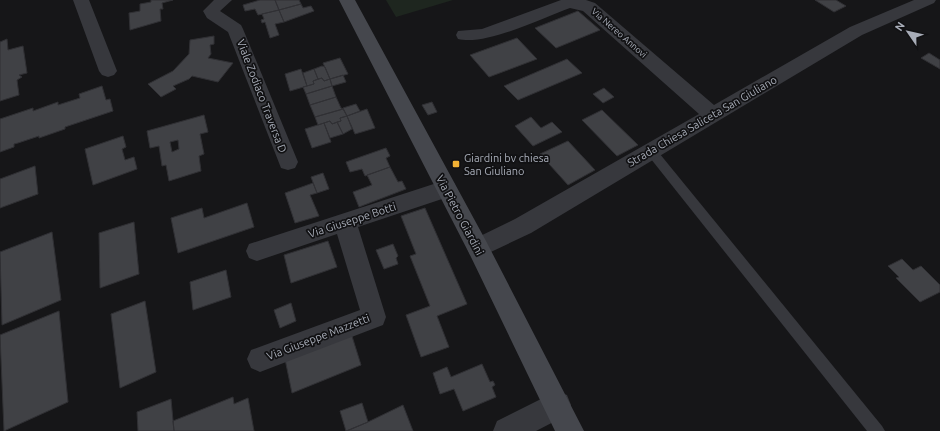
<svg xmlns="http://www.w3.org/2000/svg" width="940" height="431" font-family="Ubuntu,sans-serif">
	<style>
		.green { fill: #1e261f }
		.building { fill: #404145; stroke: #303034; fill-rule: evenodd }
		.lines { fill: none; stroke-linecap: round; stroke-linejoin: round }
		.lane { fill: #37383d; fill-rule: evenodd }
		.street { fill: #37383d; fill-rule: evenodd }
		.secondary { fill: #45474d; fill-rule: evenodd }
		.poi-dot { fill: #f2b134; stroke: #111113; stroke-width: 1.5 }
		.labels { text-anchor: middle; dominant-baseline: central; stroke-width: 3.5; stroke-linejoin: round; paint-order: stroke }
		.far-street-label { font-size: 9px; fill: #a8adb8; stroke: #111113 }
		.street-label { font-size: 11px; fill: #a8adb8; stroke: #111113 }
		.poi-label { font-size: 11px; fill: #a8adb8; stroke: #111113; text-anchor: start }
	</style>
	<rect width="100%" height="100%" fill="#161618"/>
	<!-- green -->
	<path class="green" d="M 386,0 L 453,0 L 396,17 Z"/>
	<!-- building -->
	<path class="building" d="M 151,0 L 173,0 L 162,3 L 163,9 L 160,9 L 161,21 L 130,30 L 129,13 L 140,11 L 140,4 L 151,2 Z
		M 260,0 L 275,0 L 279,10 L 258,15 L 255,9 L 245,11 L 243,5 Z
		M 275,0 L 299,0 L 301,4 L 279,10 Z
		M 815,0 L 836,0 L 846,6 L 834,12 Z
		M 301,4 L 303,8 L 311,6 L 314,11 L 284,22 L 279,10 Z
		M 279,10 L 284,22 L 275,24 L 279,35 L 270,38 L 265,22 L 262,23 L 261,20 L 264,19 L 262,14 Z
		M 578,11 L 600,30 L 556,48 L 535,28 Z
		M 214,36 L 214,44 L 210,45 L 211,54 L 208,58 L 233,63 L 218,82 L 192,76 L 189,79 L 173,86 L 176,89 L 161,97 L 148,84 L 173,71 L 189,54 L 190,40 Z
		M 517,38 L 537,59 L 489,77 L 470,55 Z
		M 7,39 L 8,50 L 23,46 L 27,73 L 19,75 L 22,77 L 17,80 L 19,95 L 0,101 L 0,42 Z
		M 929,53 L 940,60 L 940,69 L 921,58 Z
		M 340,58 L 348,74 L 330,79 L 323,63 Z
		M 567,59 L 582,73 L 518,100 L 504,86 Z
		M 322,66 L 325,67 L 330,79 L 324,81 L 322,78 L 318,79 L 314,69 Z
		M 301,69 L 307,86 L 290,91 L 285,74 Z
		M 314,69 L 318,79 L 313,81 L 314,84 L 307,86 L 303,73 Z
		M 343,75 L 346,82 L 332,86 L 330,79 Z
		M 322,78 L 324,81 L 330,79 L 332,86 L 306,94 L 303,87 L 314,84 L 313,81 Z
		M 102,86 L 106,100 L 110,99 L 113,111 L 65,127 L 65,129 L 39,138 L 39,136 L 18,143 L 14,144 L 14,147 L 0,152 L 0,119 L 33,108 L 33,111 L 58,102 L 58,105 L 80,98 L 79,94 Z
		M 332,86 L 336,97 L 310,105 L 306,94 Z
		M 604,88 L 614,97 L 603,103 L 593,94 Z
		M 336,97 L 341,108 L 343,109 L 315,117 L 310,105 Z
		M 432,102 L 437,112 L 428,115 L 422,105 Z
		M 356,104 L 360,111 L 347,116 L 343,108 Z
		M 343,109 L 347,116 L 340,118 L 341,121 L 332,124 L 330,121 L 318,125 L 315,117 Z
		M 367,109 L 375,128 L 355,134 L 347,116 Z
		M 602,110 L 638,145 L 617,156 L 582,120 Z
		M 204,115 L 208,132 L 200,134 L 204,154 L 199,156 L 201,171 L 169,181 L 166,165 L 162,166 L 159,146 L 150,148 L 147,131 ZM 178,140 L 179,149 L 172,152 L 170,142 Z
		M 347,116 L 352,129 L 343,134 L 337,122 L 341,121 L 340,118 Z
		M 531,117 L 541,128 L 552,122 L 562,132 L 533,146 L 515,126 Z
		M 330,121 L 332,124 L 337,122 L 343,134 L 330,138 L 324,123 Z
		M 324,123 L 331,142 L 312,148 L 305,129 Z
		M 123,136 L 126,147 L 122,149 L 125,160 L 134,157 L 137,169 L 93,185 L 85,149 Z
		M 568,141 L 595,170 L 568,185 L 540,154 Z
		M 386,148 L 390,156 L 386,158 L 390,167 L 365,176 L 362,169 L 350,172 L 346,162 Z
		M 35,166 L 38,194 L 0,208 L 0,179 Z
		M 390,167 L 398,182 L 402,181 L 406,189 L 359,207 L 353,192 L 372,185 L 367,175 Z
		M 323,173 L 329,189 L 317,193 L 311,177 Z
		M 313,183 L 317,193 L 310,195 L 319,216 L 295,223 L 285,193 Z
		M 247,203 L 254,227 L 178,253 L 171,218 L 202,208 L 204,218 Z
		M 425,208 L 467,304 L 437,316 L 449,347 L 421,357 L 406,315 L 430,306 L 410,256 L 416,254 L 401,216 Z
		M 134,222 L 139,274 L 100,288 L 99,233 Z
		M 52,232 L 61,300 L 2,325 L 0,252 Z
		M 328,241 L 337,267 L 291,283 L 284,255 Z
		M 393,244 L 398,256 L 396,258 L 398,264 L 384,269 L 376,250 Z
		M 902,259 L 913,270 L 921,266 L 940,285 L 940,292 L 920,302 L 896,278 L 899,277 L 888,266 Z
		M 226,270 L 231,297 L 193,310 L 190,282 Z
		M 145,301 L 156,372 L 120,388 L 111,314 Z
		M 291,303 L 296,321 L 280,328 L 274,310 Z
		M 59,311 L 68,402 L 4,431 L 0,335 Z
		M 351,333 L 361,365 L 292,393 L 285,359 Z
		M 482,364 L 490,382 L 493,381 L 495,385 L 492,387 L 496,397 L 463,411 L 454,389 L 440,394 L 433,373 L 447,367 L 451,377 Z
		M 233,397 L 234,404 L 248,398 L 254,431 L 174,431 L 173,421 Z
		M 171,399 L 174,431 L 138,431 L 137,412 Z
		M 362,403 L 368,422 L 346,431 L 340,411 Z
		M 403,405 L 413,431 L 347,431 L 368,422 Z"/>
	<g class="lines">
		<!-- lane -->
		<path class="lane" d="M 651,147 L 655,148 L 882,426 L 885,431 L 867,431 L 647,154 L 645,151 Z"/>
		<!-- street -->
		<path class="street" d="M 73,0 L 89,0 L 117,71 L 114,75 L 108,77 L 102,75 L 99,71 Z
			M 214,0 L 232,0 L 220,11 L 241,25 L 243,29 L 298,162 L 295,168 L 288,170 L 281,168 L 228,32 L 207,18 L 203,11 Z
			M 561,0 L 586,0 L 595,3 L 714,105 L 850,27 L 914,0 L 936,0 L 934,3 L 862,35 L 531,233 L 478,258 L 470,255 L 467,248 L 470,241 L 515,219 L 699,114 L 583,11 L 570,8 C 542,18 486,46 458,39 L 456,35 L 458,31 L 482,29 Z
			M 446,180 L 454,183 L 457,189 L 454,195 L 358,227 L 386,317 L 383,325 L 260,372 L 251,368 L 247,359 L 251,350 L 360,310 L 337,234 L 257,261 L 249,258 L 246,251 L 249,244 Z
			M 557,391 L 567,395 L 571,405 L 567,415 L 536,431 L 493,431 L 497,421 Z"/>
		<!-- secondary -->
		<path class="secondary" d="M 339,0 L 355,0 L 486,241 L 584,431 L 555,431 L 470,255 Z"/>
	</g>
	<!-- markers -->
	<rect class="poi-dot" x="452" y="160" width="8" height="8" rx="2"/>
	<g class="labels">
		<!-- far-street labels -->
		<g class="far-street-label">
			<text transform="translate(619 33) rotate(41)">Via Nereo Annovi</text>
		</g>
		<!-- street labels -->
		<g class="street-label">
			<text transform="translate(262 96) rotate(69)">Viale Zodiaco Traversa D</text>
			<text transform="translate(702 121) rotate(-30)">Strada Chiesa Saliceta San Giuliano</text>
			<text transform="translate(460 215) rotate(62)">Via Pietro Giardini</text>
			<text transform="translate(352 220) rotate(-18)">Via Giuseppe Botti</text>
			<text transform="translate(318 337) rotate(-21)">Via Giuseppe Mazzetti</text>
		</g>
		<!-- poi labels -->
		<g class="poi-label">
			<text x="464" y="158">Giardini bv chiesa<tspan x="464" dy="13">San Giuliano</tspan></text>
		</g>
	</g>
	<!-- north arrow -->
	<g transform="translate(908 32) rotate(304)" stroke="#111113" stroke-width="3" paint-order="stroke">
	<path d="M0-3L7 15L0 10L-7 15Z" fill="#a8adb8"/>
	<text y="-6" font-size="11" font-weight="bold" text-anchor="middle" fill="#a8adb8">N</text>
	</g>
</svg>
